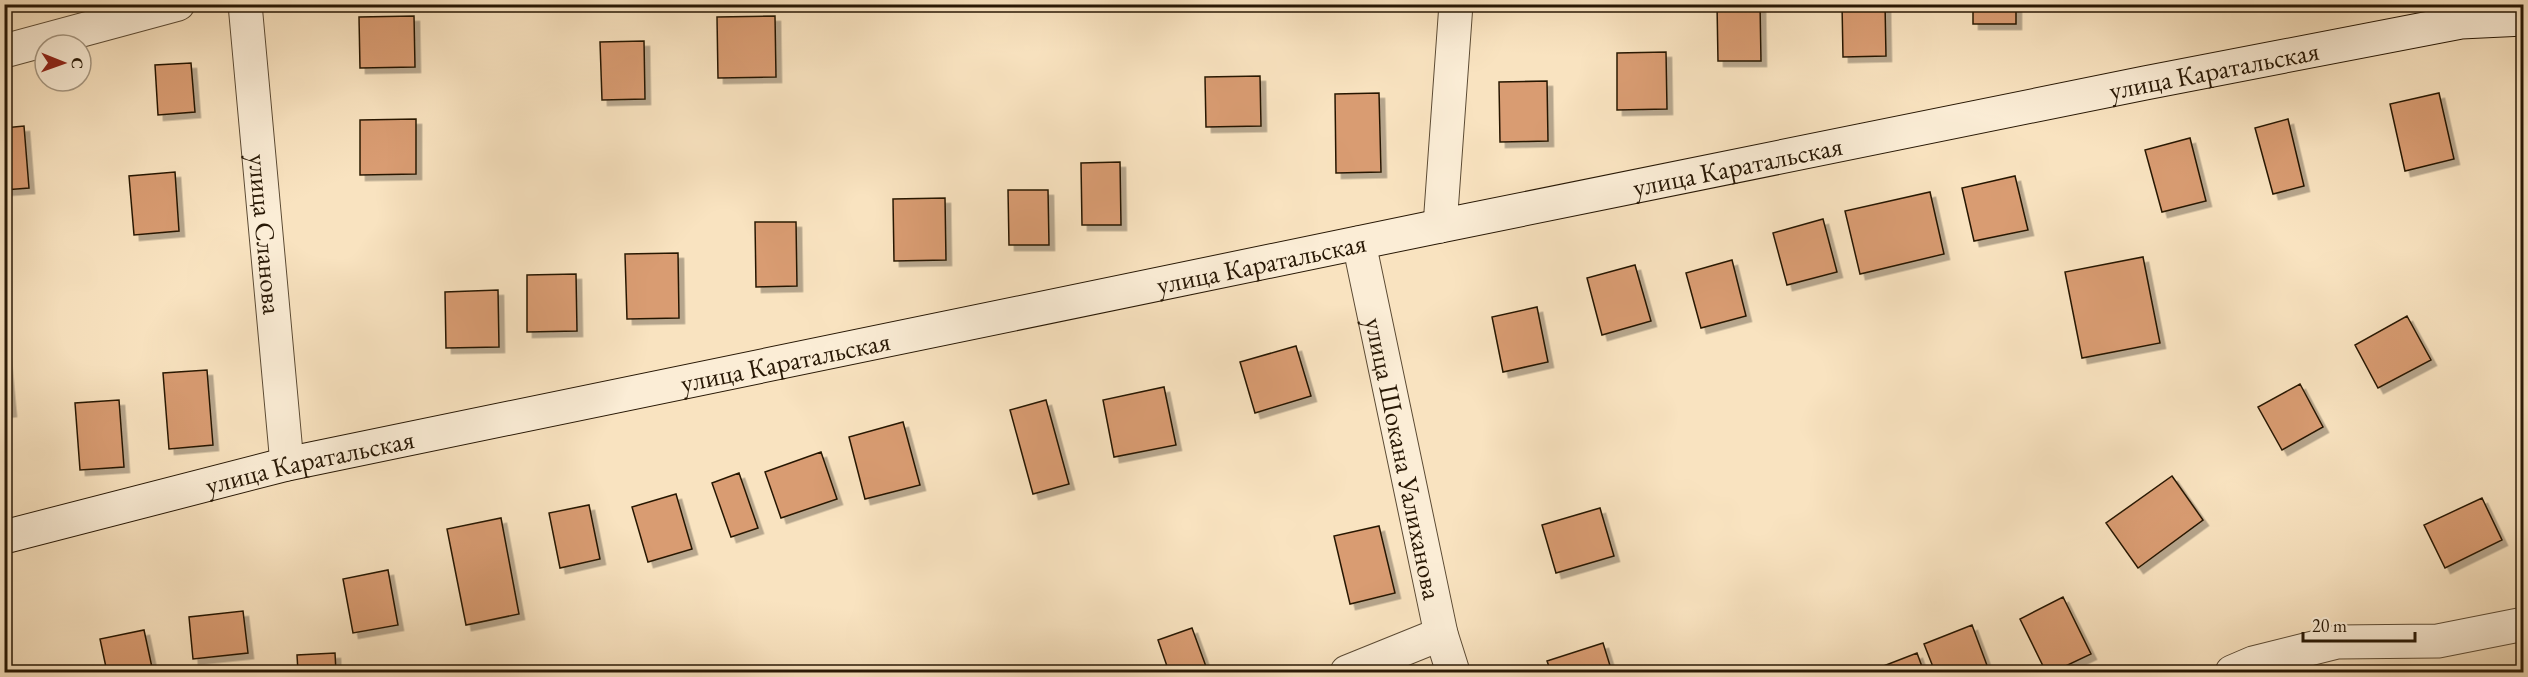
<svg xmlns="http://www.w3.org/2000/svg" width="2528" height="677" font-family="'EB Garamond',serif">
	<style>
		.building { fill: #d99c72; stroke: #281805; stroke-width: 1.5; filter: url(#shadow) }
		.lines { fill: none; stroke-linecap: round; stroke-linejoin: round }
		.street-casing { stroke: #5c4b34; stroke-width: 35 }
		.secondary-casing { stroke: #281805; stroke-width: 35 }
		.street { stroke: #fbedd6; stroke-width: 33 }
		.secondary { stroke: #fbedd6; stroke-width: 33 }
		.labels { text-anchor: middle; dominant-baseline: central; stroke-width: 5; stroke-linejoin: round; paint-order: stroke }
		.street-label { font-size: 27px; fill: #281805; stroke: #fbedd6 }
	</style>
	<defs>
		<filter id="shadow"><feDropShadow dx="5.5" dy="5.5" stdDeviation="0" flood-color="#0004"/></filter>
	</defs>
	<rect width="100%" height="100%" fill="#f9e3c0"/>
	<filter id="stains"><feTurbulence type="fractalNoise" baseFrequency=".00333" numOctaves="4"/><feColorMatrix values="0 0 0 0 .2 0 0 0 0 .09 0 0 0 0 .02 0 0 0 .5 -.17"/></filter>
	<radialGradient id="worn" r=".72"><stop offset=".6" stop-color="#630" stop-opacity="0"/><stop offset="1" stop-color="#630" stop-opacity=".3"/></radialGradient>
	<!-- building -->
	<path class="building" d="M 1717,4 L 1760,4 L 1761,61 L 1718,61 Z
		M 1842,4 L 1885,4 L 1886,56 L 1843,57 Z
		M 1973,4 L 2016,4 L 2016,24 L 1973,24 Z
		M 414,16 L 415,67 L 360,68 L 359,17 Z
		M 775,16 L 776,77 L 718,78 L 717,17 Z
		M 644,41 L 645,99 L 602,100 L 600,42 Z
		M 1666,52 L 1667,109 L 1617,110 L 1617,53 Z
		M 191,63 L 195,112 L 158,115 L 155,65 Z
		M 1260,76 L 1261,126 L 1206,127 L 1205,77 Z
		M 1547,81 L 1548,141 L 1500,142 L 1499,82 Z
		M 1379,93 L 1381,172 L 1336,173 L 1335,94 Z
		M 2439,93 L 2454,159 L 2405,171 L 2390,104 Z
		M 416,119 L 416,174 L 360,175 L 360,120 Z
		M 2288,119 L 2304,186 L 2273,194 L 2255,128 Z
		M 24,126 L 29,188 L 4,190 L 4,128 Z
		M 2190,138 L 2206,201 L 2162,212 L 2145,150 Z
		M 1120,162 L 1121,225 L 1082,225 L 1081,163 Z
		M 175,172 L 179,231 L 134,235 L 129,176 Z
		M 2015,176 L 2028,230 L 1974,241 L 1962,188 Z
		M 1008,190 L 1048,190 L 1049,245 L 1009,245 Z
		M 1930,192 L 1944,254 L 1860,274 L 1845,211 Z
		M 945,198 L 946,260 L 894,261 L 893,199 Z
		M 1823,219 L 1837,272 L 1787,285 L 1773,233 Z
		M 755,222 L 796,222 L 797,286 L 756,287 Z
		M 678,253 L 679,318 L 627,319 L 625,254 Z
		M 2143,257 L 2160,343 L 2082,358 L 2065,272 Z
		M 1732,260 L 1746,316 L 1701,328 L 1686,273 Z
		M 1635,265 L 1651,321 L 1602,335 L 1587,278 Z
		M 2524,267 L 2524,309 L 2519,308 Z
		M 576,274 L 577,331 L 527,332 L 527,275 Z
		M 498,290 L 499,347 L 446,348 L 445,292 Z
		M 1537,307 L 1548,362 L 1503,372 L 1492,317 Z
		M 2407,316 L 2431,360 L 2378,388 L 2355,345 Z
		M 4,337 L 11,411 L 4,412 Z
		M 1296,346 L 1311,396 L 1255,413 L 1240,362 Z
		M 207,370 L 213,445 L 169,449 L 163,373 Z
		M 2300,384 L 2323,427 L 2282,450 L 2258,407 Z
		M 1164,387 L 1176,445 L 1114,457 L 1103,400 Z
		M 119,400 L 124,467 L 80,470 L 75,403 Z
		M 1046,400 L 1069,484 L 1033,494 L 1010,410 Z
		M 903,422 L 920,485 L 865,499 L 849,437 Z
		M 821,452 L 837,499 L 781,518 L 765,472 Z
		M 739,473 L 758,528 L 731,537 L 712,483 Z
		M 2172,476 L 2203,520 L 2138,568 L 2106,523 Z
		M 676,494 L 692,549 L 648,562 L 632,507 Z
		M 2482,498 L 2502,540 L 2445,568 L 2424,525 Z
		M 589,505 L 600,559 L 560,568 L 549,513 Z
		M 1600,508 L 1614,556 L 1556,573 L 1542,525 Z
		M 501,518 L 519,614 L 466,625 L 447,529 Z
		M 1379,526 L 1395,593 L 1350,604 L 1334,536 Z
		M 388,570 L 398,625 L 353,633 L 343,579 Z
		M 2063,597 L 2091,654 L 2053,672 L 2046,672 L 2020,619 Z
		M 243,611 L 248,653 L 193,659 L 189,617 Z
		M 1972,625 L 1988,668 L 1977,672 L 1935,672 L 1924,644 Z
		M 1192,628 L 1208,672 L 1169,672 L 1158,640 Z
		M 144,630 L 153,672 L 107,672 L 100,639 Z
		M 1603,643 L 1612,672 L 1551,672 L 1547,661 Z
		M 335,653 L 336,672 L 298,672 L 297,655 Z
		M 1917,653 L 1924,672 L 1868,672 Z"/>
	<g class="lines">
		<!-- street casing -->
		<g class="street-casing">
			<g id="street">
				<path id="s1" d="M 245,4 L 287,464"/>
				<path d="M 4,51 L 178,4"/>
				<path d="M 1440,226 L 1456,4"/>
				<path id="s2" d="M 1359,243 L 1441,634 L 1453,672"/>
				<path d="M 1347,672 L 1441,634"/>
				<path d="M 2232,672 L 2253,663 L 2337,642 L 2438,641 L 2524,624"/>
			</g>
		</g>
		<!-- secondary casing -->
		<g class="secondary-casing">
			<g id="secondary">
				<path id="s3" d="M 4,537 L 287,464 L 1440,226 L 2145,83 L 2461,22 L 2524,19"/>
			</g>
		</g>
		<!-- street -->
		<use href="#street" class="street"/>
		<!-- secondary -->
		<use href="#secondary" class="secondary"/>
	</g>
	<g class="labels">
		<!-- street labels -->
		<g class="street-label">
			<text stroke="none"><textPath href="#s3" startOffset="2259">улица Каратальская</textPath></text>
			<text stroke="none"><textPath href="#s3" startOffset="1773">улица Каратальская</textPath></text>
			<text stroke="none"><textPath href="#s1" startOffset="231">улица Сланова</textPath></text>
			<text stroke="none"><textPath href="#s3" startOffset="1287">улица Каратальская</textPath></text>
			<text stroke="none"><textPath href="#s3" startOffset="801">улица Каратальская</textPath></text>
			<text stroke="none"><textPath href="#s2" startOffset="220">улица Шокана Уалиханова</textPath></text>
			<text stroke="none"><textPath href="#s3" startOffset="315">улица Каратальская</textPath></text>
		</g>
	</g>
	<!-- margin -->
	<rect width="2528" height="677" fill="none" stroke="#f9e3c0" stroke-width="24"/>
	<rect x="6" y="6" width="2516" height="665" fill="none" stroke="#281805" stroke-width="3"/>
	<rect x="12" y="12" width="2504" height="653" fill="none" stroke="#281805" stroke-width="1.5"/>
	<!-- north arrow -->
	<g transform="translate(63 63) rotate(91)"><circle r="28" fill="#fbedd6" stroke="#a79882" stroke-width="1.5"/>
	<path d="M0-4.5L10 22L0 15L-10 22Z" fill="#8f2418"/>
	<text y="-9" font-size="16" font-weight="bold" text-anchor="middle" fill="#281805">С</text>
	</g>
	<!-- scale -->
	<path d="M2303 632v9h112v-9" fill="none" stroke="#281805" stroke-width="3"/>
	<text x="2312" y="632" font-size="18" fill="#281805" stroke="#fbedd6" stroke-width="4.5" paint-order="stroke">20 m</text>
	<rect width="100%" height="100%" filter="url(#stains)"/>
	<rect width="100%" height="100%" fill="url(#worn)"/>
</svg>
